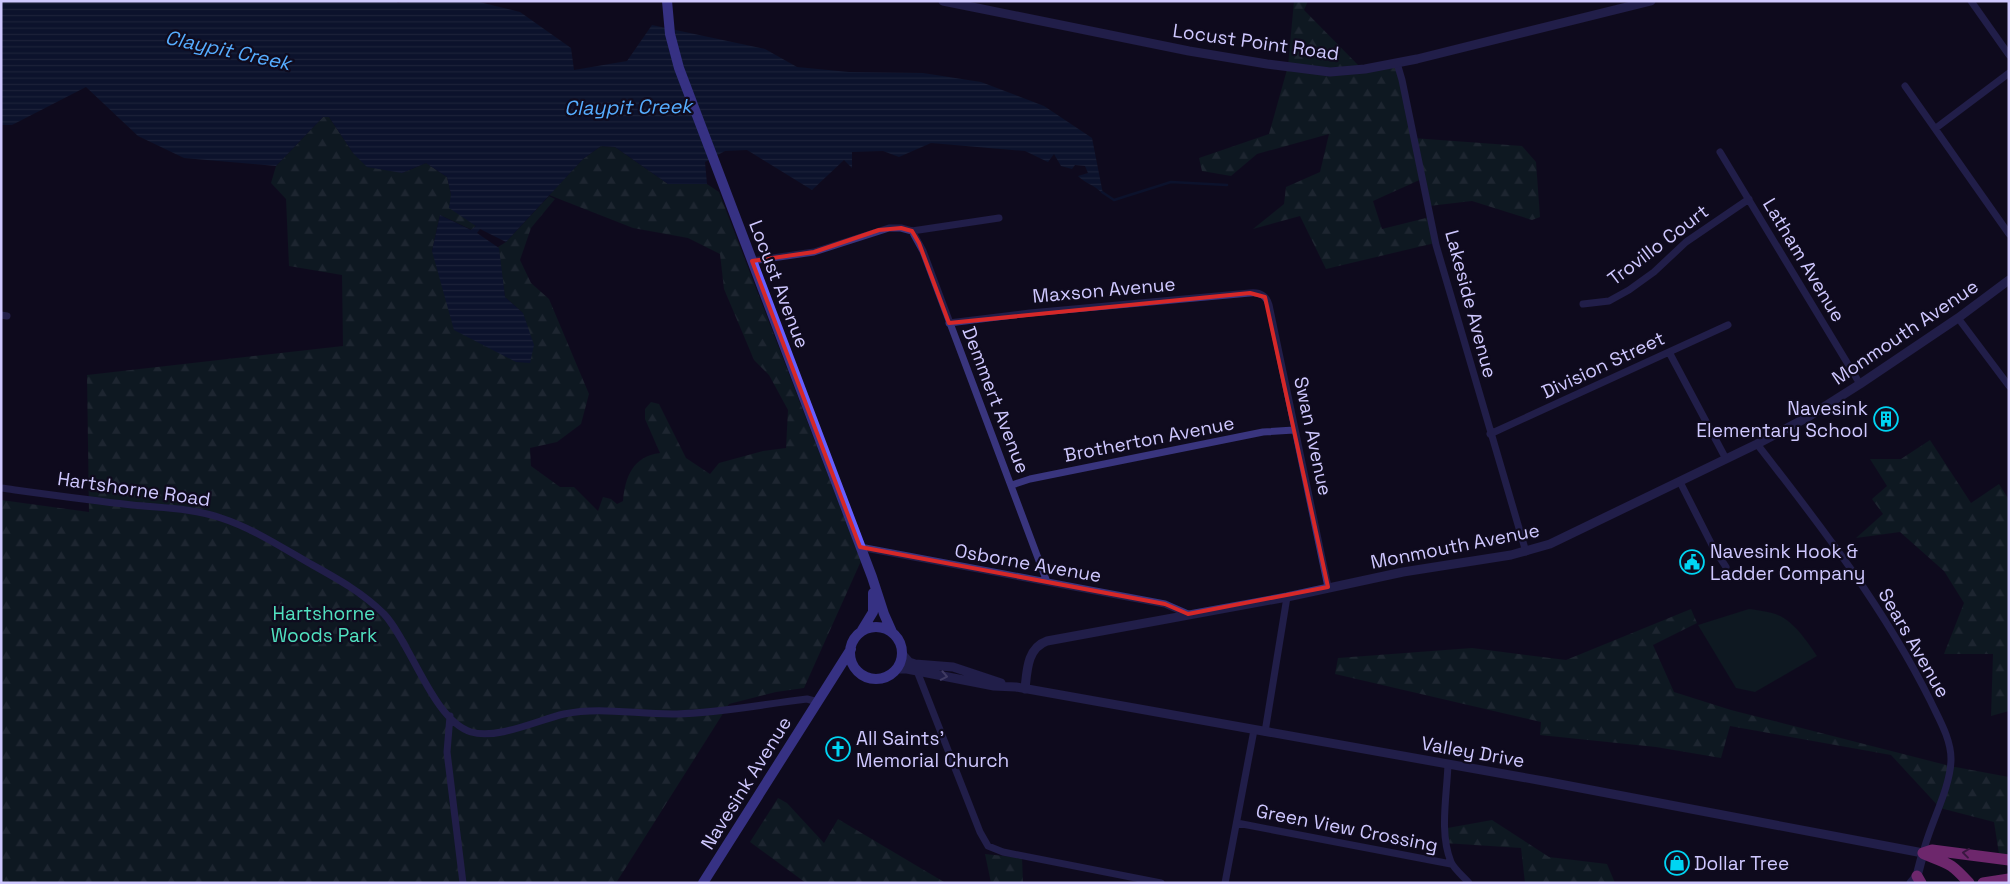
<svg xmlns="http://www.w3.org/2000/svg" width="2010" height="884" font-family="'Space Grotesk',sans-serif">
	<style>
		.forest { fill: url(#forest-firs) }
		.park { fill: #0e2827 }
		.water { fill: url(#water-rules) }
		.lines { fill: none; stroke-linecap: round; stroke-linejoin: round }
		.stream { stroke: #091c3e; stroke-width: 2.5 }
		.minor { stroke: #39357e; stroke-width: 7 }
		.tertiary { stroke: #39357e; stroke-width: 9 }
		.secondary { stroke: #665fff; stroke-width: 10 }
		.trunk { stroke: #e049cc; stroke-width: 11 }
		.oneway { stroke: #7c77b8 }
		.oneway2 { stroke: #6d276c }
		.marked { fill: none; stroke: #d62828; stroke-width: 4; stroke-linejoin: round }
		.labels { text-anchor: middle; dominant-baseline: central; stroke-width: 4.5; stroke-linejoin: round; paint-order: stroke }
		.street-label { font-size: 19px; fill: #cfc8ff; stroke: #0f0b1e }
		.poi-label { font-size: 19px; fill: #cfc8ff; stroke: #0f0b1e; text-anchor: start }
		.park-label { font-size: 19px; fill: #51e1c0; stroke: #0f0b1e }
		.water-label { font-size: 20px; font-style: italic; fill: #56adff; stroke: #0f0b1e }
	</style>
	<defs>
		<pattern id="forest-firs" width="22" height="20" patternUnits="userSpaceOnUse" patternTransform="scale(1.25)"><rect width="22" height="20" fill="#0e2827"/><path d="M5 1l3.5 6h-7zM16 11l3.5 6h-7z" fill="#304647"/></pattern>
		<pattern id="water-rules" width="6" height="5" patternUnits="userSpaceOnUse" patternTransform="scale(1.25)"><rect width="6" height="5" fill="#091c3e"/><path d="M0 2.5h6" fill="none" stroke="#2c3c5b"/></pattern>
	</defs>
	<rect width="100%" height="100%" fill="#0f0b1e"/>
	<!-- forest -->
	<path class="forest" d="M 1294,1 L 1308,1 L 1304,10 L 1360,67 L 1395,63 L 1413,138 L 1522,146 L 1536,162 L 1540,217 L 1532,220 L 1472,201 L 1429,206 L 1424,178 L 1373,201 L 1382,229 L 1430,217 L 1435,243 L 1326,269 L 1300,216 L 1253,229 L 1284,204 L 1286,187 L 1320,172 L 1329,134 L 1257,154 L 1231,176 L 1202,171 L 1199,158 L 1269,134 L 1288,66 Z
		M 323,117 L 329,117 L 353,153 L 402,173 L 426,163 L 447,177 L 451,194 L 476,226 L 472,230 L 440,215 L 432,251 L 523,313 L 505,297 L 498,247 L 506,242 L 549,196 L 555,199 L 531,228 L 520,260 L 531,283 L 549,299 L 589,394 L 581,424 L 557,442 L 530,448 L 531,466 L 560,487 L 574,487 L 598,511 L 603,497 L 611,499 L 617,504 L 623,501 C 625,477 633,456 660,453 L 645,419 L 645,409 L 651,402 L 659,404 L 686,458 L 710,474 L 719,463 L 763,451 L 786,448 L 788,410 L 769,375 L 754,360 L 724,289 L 720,254 L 688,238 L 633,228 L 549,195 L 583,159 L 601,146 L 615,147 L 668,184 L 707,184 L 719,192 L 861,561 L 804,688 L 776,692 L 729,704 L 616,883 L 1,883 L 1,500 L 89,512 L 87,375 L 343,346 L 342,275 L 289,266 L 286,199 L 271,183 L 276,166 Z
		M 1930,440 L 1971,503 L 1999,484 L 2009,500 L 2009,711 L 1991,716 L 1993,654 L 1944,654 L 1964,603 L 1944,571 L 1900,532 L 1856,538 L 1883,514 L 1872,499 L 1887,486 L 1870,459 L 1901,459 Z
		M 1691,609 L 1697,623 L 1653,645 L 1674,692 L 1731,710 L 1950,766 L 2009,777 L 2009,855 L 1999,854 L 1994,822 L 1940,808 L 1891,755 L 1730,726 L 1721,758 L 1656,747 L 1540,735 L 1541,722 L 1335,674 L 1338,658 L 1472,648 L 1566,660 Z
		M 778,798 L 787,803 L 824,843 L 838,819 L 944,882 L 806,883 L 750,842 Z
		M 1492,820 L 1549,857 L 1607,864 L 1615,883 L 1525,883 L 1521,848 L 1444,843 L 1442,829 Z
		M 985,854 L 1022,858 L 1023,883 L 991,883 Z"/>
	<!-- park -->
	<path class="park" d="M 1749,609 C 1756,610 1765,611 1772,613 C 1792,618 1806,640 1817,656 L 1755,692 L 1736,688 L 1698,625 Z"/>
	<!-- water -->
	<path class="water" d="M 1,1 L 395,1 L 398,3 L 406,1 L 475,1 L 520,12 L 571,48 L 574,70 L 627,61 L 652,25 L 765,49 L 797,67 L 849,72 L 923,73 L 981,82 L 1044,106 L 1092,138 L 1103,194 C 1094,184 1084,183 1078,176 L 1088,173 L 1085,166 L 1075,165 L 1072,169 L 1061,166 L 1054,154 L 1048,162 L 1025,151 L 931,143 L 899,157 L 883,151 L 852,152 L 852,168 L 844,160 L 812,190 L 747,150 L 725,151 L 705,162 L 707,184 L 668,184 L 615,147 L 601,146 L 583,159 L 506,242 L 480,229 L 477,233 L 499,248 L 505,297 L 523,313 L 534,345 L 530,363 L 516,362 L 454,330 L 432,251 L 440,215 L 471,230 L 476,226 L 449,208 L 451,194 L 447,177 L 426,163 L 402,173 L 367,167 L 353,153 L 329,117 L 323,117 L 276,166 L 184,158 L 138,136 L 86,87 L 12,125 L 1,125 Z"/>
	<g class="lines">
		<!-- stream -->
		<path class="stream" d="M 1102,192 L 1114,200 L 1171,182 L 1227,185"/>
		<!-- minor -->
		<path class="minor" d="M 1971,1 L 2009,55
			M 1397,63 L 1402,80 L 1436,245 L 1526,552
			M 1905,86 L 2009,234
			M 1936,128 L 2009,73
			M 1720,152 L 1860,384
			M 912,231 L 923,251 L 1047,582
			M 752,261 L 814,252 L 889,228 L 901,228 L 912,231 L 999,218
			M 1583,304 L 1609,301 L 1629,290 L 1654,272 L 1686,242 L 1749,199
			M 1,315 L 7,316
			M 1958,318 L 2009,386
			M 949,323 L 1030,313 L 1250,293 C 1260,292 1266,295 1269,305 L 1328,587
			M 1669,352 L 1726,459
			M 1490,434 L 1728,325
			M 1757,444 C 1821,526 1885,609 1931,702 C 1939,719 1951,739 1951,759 C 1951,787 1930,824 1923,853
			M 1680,482 L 1713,547 L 1726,567
			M 1012,485 L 1030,479 L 1263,432 L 1294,430
			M 1,488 C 45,494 88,500 132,505 C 161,508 193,508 221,518 C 252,528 281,547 309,563 C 336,578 362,592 384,614 C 411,643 433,720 471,732 C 497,740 538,720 564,714 C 601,706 639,715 677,714 C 720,713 764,704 807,699 L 818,702
			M 860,547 L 1165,604 L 1188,614
			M 917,671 L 980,832 L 988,846 L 1003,852 L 1161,883
			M 450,716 L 447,752 L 463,883
			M 1265,732 L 1287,597
			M 1448,764 C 1447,795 1439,833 1451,862 C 1454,869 1464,877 1469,883
			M 1237,823 L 1451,864
			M 1225,883 L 1254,730"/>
		<!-- tertiary -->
		<path class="tertiary" d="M 943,1 L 1189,51 L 1267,64 L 1330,72 L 1365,69 L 1417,59 L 1651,1
			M 902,654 L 909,662 L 915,664 L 953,667 L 1001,683
			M 896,669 L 907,669 L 994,686 L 1016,687 L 1549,782 L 1923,853 L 1917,876 L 1911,883
			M 1025,689 C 1027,671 1027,648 1047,641 L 1287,597 L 1403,572 L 1511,555 L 1550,544 L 1757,444 L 1808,417 L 1860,384 L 1958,318 L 2009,280"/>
		<!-- secondary -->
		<path class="secondary" d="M 667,1 L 670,34 L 679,68 L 872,577 L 884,614 L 892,632
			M850 653a26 26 0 1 1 52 0a26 26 0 1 1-52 0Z
			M 862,630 L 873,612 L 873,593
			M 703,883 L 851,649"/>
		<!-- trunk -->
		<path class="trunk" d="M 1923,853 L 1932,850 L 2009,860
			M 1924,854 C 1949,864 1950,862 1969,883
			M 1917,876 L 1921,883
			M 1983,883 L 2009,879"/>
	</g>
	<!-- one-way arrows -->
	<defs><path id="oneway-chevron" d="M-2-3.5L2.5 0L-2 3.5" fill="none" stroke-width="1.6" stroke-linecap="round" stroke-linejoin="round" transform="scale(1.25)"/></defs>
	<use class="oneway" href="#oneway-chevron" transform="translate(944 676) rotate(11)"/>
	<use class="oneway2" href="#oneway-chevron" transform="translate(1966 853) rotate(-173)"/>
	<!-- marked area -->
	<path d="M0 0H2010V884H0ZM 901,228 L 912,231 L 919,243 L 949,323 L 1250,293 L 1265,297 L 1328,587 L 1188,614 L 1165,604 L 860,547 L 752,261 L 814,252 L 879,230 Z" fill="#0f0b1e" fill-opacity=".55" fill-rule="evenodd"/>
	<path class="marked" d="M 901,228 L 912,231 L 919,243 L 949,323 L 1250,293 L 1265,297 L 1328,587 L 1188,614 L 1165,604 L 860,547 L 752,261 L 814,252 L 879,230 Z"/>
	<!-- icons -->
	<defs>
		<g id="building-ring" transform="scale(1.25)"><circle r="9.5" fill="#0f0b1e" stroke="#00d5f3" stroke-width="1.5"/><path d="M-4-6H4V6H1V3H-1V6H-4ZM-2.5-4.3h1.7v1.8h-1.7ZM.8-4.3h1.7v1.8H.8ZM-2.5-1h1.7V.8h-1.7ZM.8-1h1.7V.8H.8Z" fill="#00d5f3"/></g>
		<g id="civic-ring" transform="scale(1.25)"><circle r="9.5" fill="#0f0b1e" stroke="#00d5f3" stroke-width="1.5"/><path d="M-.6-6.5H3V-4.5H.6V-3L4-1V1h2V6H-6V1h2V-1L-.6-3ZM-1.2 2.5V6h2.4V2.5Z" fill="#00d5f3"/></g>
		<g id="church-ring" transform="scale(1.25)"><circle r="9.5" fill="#0f0b1e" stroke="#00d5f3" stroke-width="1.5"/><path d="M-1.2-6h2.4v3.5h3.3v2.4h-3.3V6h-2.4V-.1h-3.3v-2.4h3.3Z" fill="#00d5f3"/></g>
		<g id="shop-ring" transform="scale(1.25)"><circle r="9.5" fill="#0f0b1e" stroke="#00d5f3" stroke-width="1.5"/><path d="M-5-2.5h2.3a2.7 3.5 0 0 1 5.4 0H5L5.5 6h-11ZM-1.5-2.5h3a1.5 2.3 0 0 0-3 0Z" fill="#00d5f3"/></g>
	</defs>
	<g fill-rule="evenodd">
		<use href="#building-ring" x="1886" y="419"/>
		<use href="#civic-ring" x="1692" y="562"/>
		<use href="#church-ring" x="838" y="749"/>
		<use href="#shop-ring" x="1677" y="863"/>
	</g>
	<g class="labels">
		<!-- street labels -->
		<g class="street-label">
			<text transform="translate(1256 42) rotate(8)">Locust Point Road</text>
			<text transform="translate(1658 245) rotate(-37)">Trovillo Court</text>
			<text transform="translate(1804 260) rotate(59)">Latham Avenue</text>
			<text transform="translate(779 284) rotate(69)">Locust Avenue</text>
			<text transform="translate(1104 290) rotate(-5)">Maxson Avenue</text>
			<text transform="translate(1471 304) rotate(75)">Lakeside Avenue</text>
			<text transform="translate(1905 332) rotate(-34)">Monmouth Avenue</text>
			<text transform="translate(1603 365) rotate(-25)">Division Street</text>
			<text transform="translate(996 400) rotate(69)">Demmert Avenue</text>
			<text transform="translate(1313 436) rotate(78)">Swan Avenue</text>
			<text transform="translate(1149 439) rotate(-11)">Brotherton Avenue</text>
			<text transform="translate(134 489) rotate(8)">Hartshorne Road</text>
			<text transform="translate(1455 546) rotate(-11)">Monmouth Avenue</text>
			<text transform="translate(1028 563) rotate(10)">Osborne Avenue</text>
			<text transform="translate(1914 643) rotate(60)">Sears Avenue</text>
			<text transform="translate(1473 752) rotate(10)">Valley Drive</text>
			<text transform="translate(746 783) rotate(-58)">Navesink Avenue</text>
			<text transform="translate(1347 828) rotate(11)">Green View Crossing</text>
		</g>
		<!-- poi labels -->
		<g class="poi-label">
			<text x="1868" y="408" text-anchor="end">Navesink<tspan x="1868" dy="22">Elementary School</tspan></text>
			<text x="1710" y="551">Navesink Hook &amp;<tspan x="1710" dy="22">Ladder Company</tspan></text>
			<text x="856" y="738">All Saints'<tspan x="856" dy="22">Memorial Church</tspan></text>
			<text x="1694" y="863">Dollar Tree</text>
		</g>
		<!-- park labels -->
		<g class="park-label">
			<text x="324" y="613">Hartshorne<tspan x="324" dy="22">Woods Park</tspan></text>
		</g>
		<!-- water labels -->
		<g class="water-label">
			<text transform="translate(228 50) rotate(12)">Claypit Creek</text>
			<text transform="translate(628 107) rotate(-1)">Claypit Creek</text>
		</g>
	</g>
	<!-- border -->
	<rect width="2010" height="884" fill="none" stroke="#cfc8ff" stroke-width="5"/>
</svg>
